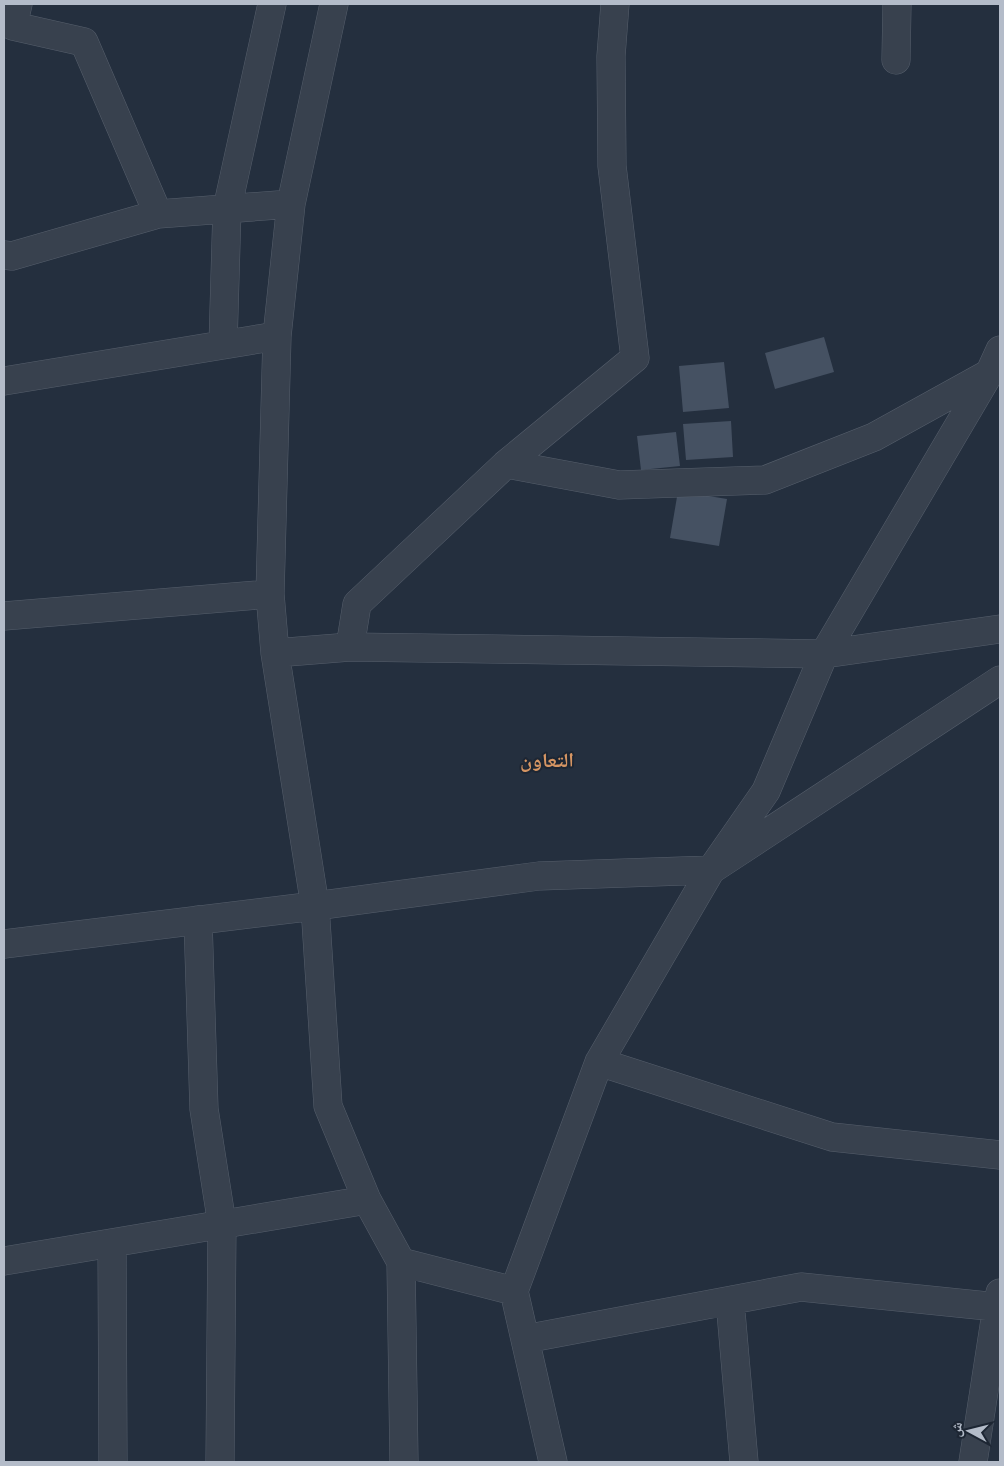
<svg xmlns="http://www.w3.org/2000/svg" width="1004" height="1466" font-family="Overpass,'Noto Naskh Arabic',sans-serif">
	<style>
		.building { fill: #455162 }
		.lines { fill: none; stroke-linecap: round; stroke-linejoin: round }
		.minor-casing { stroke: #565f6c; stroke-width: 29 }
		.minor { stroke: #38414e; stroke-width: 28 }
		.labels { text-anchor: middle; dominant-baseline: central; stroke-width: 4; stroke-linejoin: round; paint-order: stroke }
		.district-label { font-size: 20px; font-weight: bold; fill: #d59563; stroke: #1d2633 }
	</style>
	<rect width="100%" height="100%" fill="#242f3e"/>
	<!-- building -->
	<path class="building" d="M 824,337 L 834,372 L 775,389 L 765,353 Z
		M 724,362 L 729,408 L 683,412 L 679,366 Z
		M 731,421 L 733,457 L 686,460 L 683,424 Z
		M 676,432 L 680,466 L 641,470 L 637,436 Z
		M 678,491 L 727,499 L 719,546 L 670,538 Z"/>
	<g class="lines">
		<!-- minor casing -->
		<g class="minor-casing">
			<path id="minor" d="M 18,4 L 13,26 L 84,42 L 158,214
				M 334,4 L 291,204 L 277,336 L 270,594 L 275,653 L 315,906 L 328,1106 L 367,1200 L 401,1262 L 514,1291
				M 896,60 L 897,4
				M 4,255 L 12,256 L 158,214 L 291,204
				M 223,345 L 227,209 L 272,4
				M 4,381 L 277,336
				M 506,464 L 619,485 L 765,480 L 874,437 L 988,374
				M 4,616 L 270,594
				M 350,647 L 357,604 L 506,464 L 635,358 L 612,166 L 611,56 L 615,4
				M 275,653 L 350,647 L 824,654 L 1000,629
				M 198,920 L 204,1109 L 222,1224 L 220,1462
				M 4,944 L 315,906 L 539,876 L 711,870 L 1000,680
				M 599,1062 L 832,1137 L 1000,1155
				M 112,1243 L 113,1462
				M 4,1261 L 367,1200
				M 401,1262 L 404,1462
				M 730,1301 L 744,1462
				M 525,1339 L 801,1287 L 997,1307
				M 553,1462 L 514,1291 L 599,1062 L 711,870 L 766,791 L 824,654 L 989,374 L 1000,350
				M 973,1462 L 997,1307 L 1000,1293"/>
		</g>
		<!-- minor -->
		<use href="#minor" class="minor"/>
	</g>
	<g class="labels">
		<!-- district labels -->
		<g class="district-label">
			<text x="547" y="762">التعاون</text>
		</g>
	</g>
	<!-- border -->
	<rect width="1004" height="1466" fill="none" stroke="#b4bcc9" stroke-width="10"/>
	<!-- north arrow -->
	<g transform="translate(969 1431) rotate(277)" stroke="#1d2633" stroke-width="4" paint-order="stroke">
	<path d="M0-4L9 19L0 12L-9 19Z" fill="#b4bcc9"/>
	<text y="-8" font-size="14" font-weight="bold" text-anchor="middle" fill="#b4bcc9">ش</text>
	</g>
</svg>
